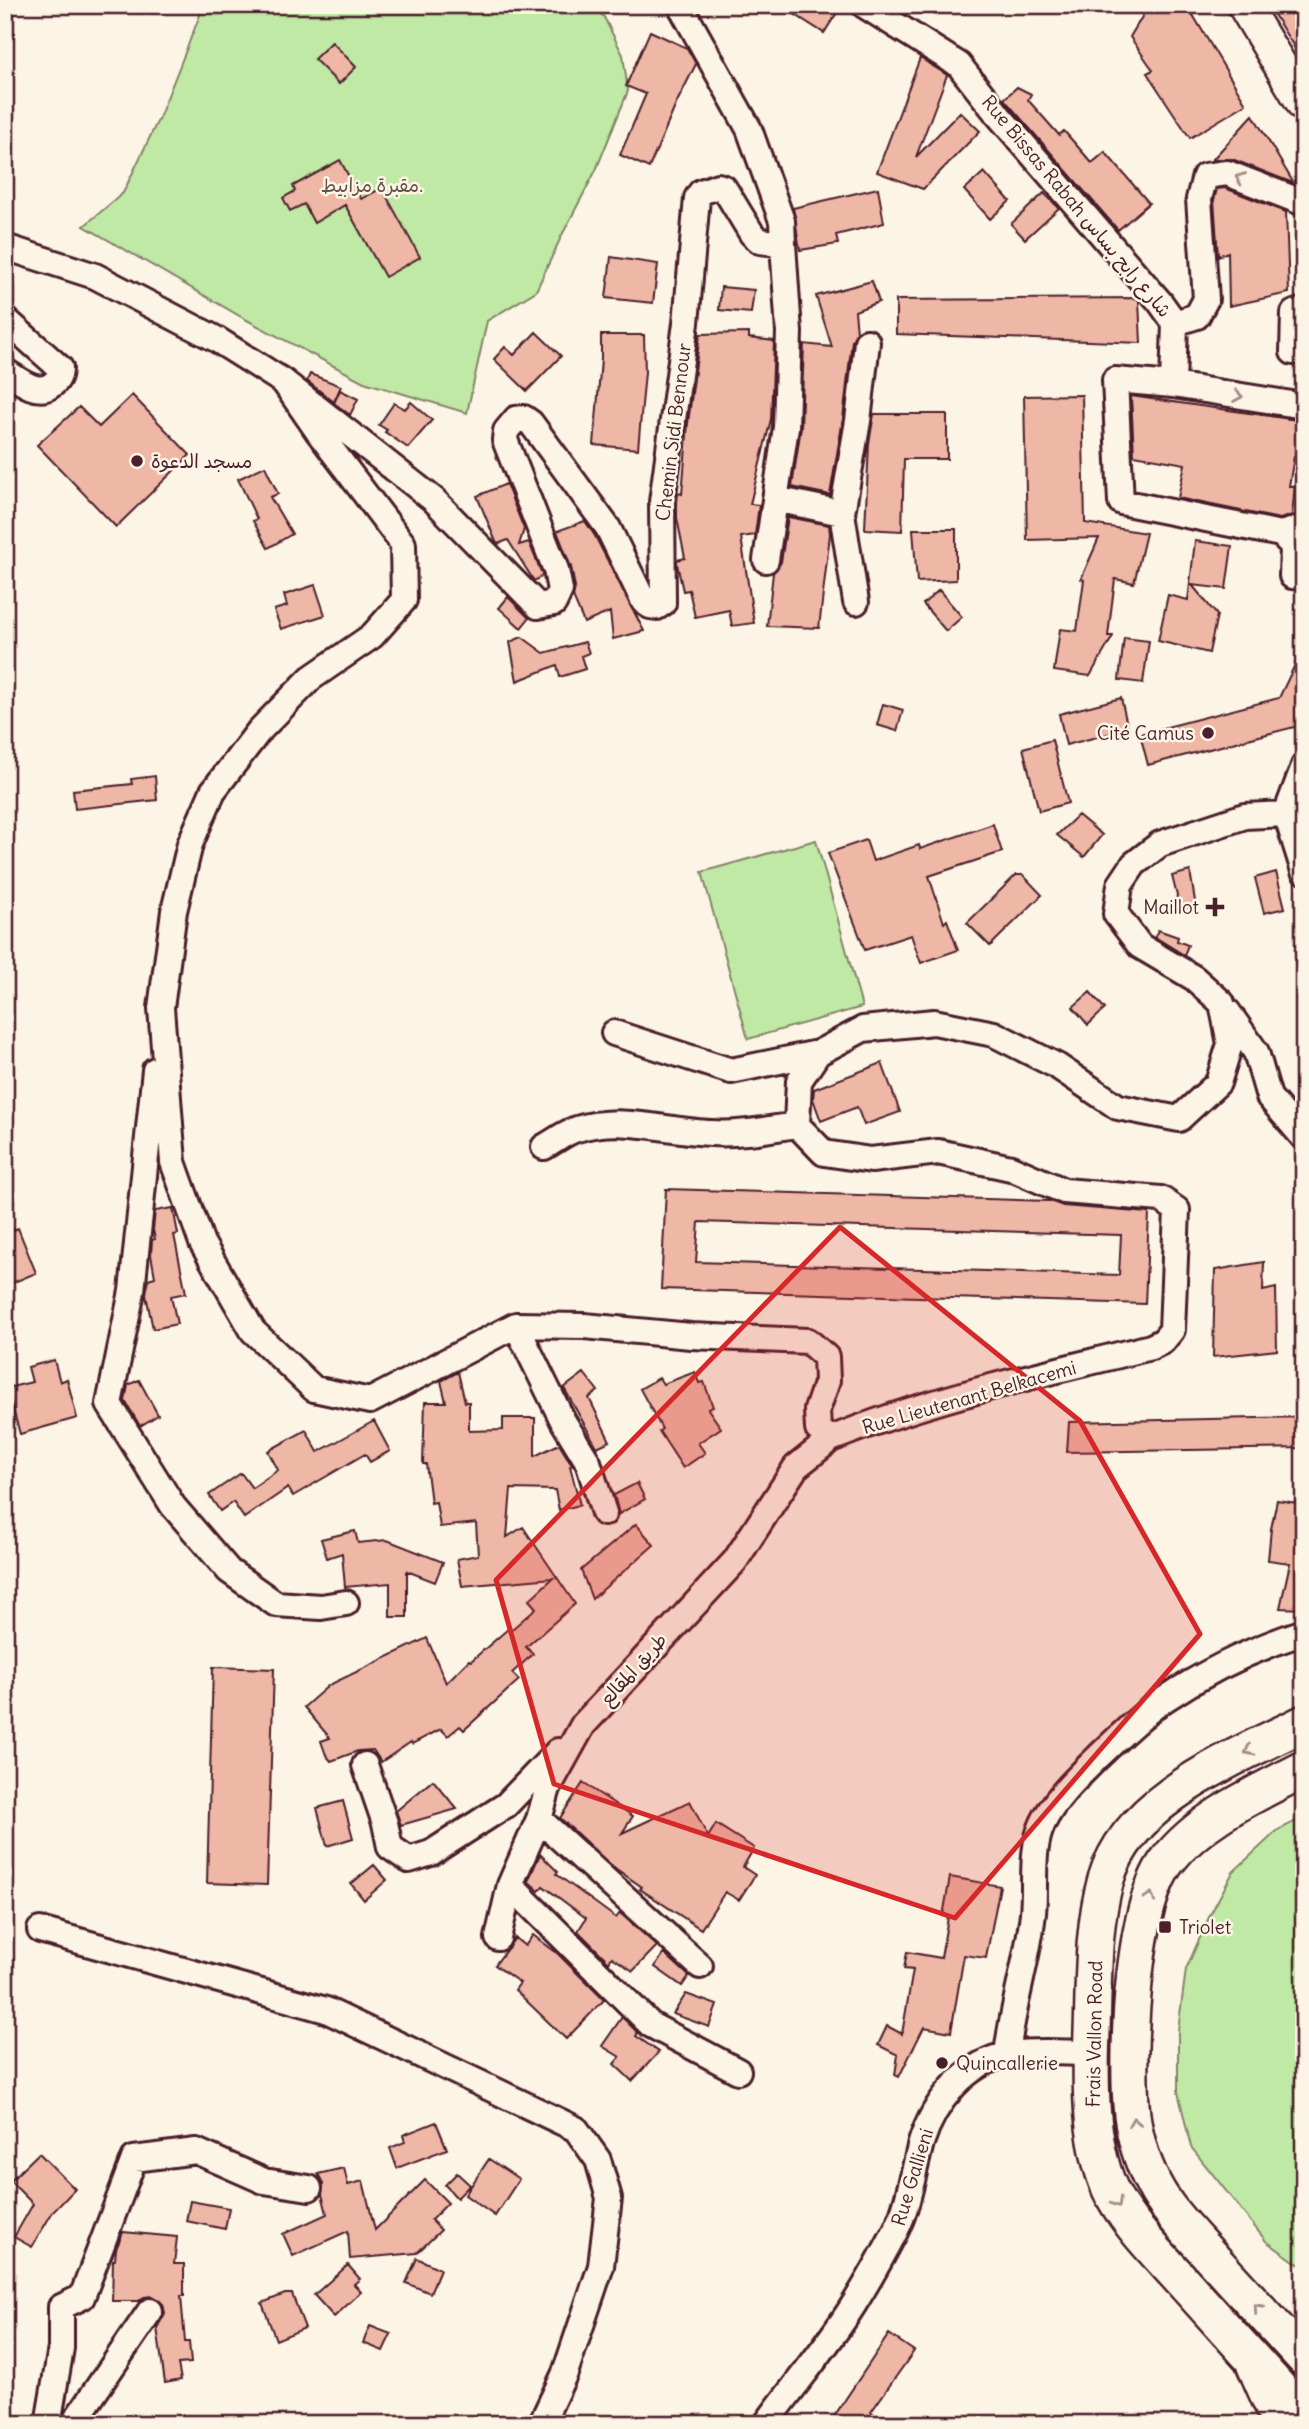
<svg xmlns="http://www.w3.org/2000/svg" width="1309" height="2429" font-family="Delius,'Playpen Sans Arabic',sans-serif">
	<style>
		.green { fill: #bfe9a5; stroke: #848468; stroke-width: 2 }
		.building { fill: #efb7a6; stroke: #4a1f2b; stroke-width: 2; fill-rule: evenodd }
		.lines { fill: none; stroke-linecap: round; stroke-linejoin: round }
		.minor-casing { stroke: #4a1f2b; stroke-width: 30 }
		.major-casing { stroke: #4a1f2b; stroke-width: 37 }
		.highway-casing { stroke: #4a1f2b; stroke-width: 40 }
		.minor { stroke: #fcf5e5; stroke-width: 24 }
		.major { stroke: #fcf5e5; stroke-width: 32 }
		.highway { stroke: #fcf5e5; stroke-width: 35 }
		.oneway { stroke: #a38a88 }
		.marked { fill: #d62828; fill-opacity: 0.2; stroke: #d62828; stroke-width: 5; stroke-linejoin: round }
		.poi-dot { fill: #4a1f2b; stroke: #fcf5e5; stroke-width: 2.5 }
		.labels { text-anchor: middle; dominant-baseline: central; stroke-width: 5; stroke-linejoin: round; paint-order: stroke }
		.park-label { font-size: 19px; fill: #67524a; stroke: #fcf5e5 }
		.street-label { font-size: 19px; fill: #4a1f2b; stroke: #fcf5e5 }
		.poi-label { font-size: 19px; fill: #4a1f2b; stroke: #fcf5e5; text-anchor: start }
	</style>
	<rect width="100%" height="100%" fill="#fcf5e5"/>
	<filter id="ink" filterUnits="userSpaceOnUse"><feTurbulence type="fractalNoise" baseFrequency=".0143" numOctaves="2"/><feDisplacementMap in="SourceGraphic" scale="14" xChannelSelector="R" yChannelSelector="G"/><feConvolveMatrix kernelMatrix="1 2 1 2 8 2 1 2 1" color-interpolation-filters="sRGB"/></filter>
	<g filter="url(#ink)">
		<!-- green -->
		<path class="green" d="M 204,5 L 591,5 L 604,17 L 623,55 L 628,91 L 596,170 L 562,235 L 536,291 L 487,321 L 467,413 L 364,382 L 245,319 L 84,226 L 123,193 L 159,118 Z
			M 816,840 L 862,1007 L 748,1039 L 702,872 Z
			M 1304,1817 L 1304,2268 L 1266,2241 L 1191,2147 L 1178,2092 L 1178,2030 L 1186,1969 L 1210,1915 L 1233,1872 L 1278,1830 Z"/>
		<!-- building -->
		<path class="building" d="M 780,5 L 829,5 L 838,11 L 824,33 Z
			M 1149,5 L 1187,5 L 1246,104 L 1190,138 L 1147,73 L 1153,70 L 1130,37 Z
			M 1268,5 L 1304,5 L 1304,63 Z
			M 650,31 L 687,48 L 696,64 L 677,102 L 649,168 L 620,155 L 646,94 L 626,86 Z
			M 332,42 L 356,67 L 339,84 L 314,59 Z
			M 920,58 L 947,75 L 916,157 L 960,112 L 980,131 L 923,189 L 877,172 Z
			M 1017,87 L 1031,94 L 1028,100 L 1059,135 L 1064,131 L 1092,163 L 1105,152 L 1149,203 L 1118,230 L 1004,99 Z
			M 1253,115 L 1293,182 L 1293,183 L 1232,159 L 1212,160 Z
			M 340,160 L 361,199 L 382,188 L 420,257 L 385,277 L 345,205 L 314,223 L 304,204 L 290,211 L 283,198 L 295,191 L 293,186 Z
			M 984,172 L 1010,201 L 990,219 L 964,190 Z
			M 878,188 L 884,223 L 836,235 L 838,244 L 800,250 L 793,208 Z
			M 1225,188 L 1286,212 L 1289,293 L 1229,306 L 1228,252 L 1218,256 L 1214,200 L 1217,189 Z
			M 1044,193 L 1059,208 L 1025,239 L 1011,224 Z
			M 611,257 L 658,264 L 653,303 L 606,298 Z
			M 872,281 L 879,302 L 855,311 L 857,332 L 852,340 L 843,419 L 830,495 L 792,487 L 801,427 L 804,344 L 832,347 L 816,296 Z
			M 721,287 L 754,290 L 751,313 L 719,310 Z
			M 1137,298 L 1139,301 L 1141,343 L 896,334 L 896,300 Z
			M 536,332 L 561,356 L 527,391 L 494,359 L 505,347 L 514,355 Z
			M 749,333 L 749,338 L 774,341 L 771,419 L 750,504 L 759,505 L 755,535 L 741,537 L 754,623 L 732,626 L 729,610 L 695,617 L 689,590 L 683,591 L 677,564 L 677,560 L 685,558 L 677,518 L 677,503 L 678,493 L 682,494 L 688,423 L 700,334 Z
			M 601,335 L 644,335 L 645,372 L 638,449 L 594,445 L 601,359 Z
			M 310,374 L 341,386 L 334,402 L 307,381 Z
			M 340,390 L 358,399 L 350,415 L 334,403 Z
			M 132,395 L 190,455 L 116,527 L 37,445 L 79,407 L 99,427 Z
			M 1082,395 L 1085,523 L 1146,533 L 1134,583 L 1115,579 L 1108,636 L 1113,636 L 1090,676 L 1054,671 L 1060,629 L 1077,631 L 1084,580 L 1081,579 L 1099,538 L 1027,540 L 1024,396 Z
			M 1131,396 L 1304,421 L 1304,456 L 1294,457 L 1289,486 L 1295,486 L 1292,515 L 1280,519 L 1178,498 L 1185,464 L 1134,455 Z
			M 411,402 L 432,420 L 408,448 L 385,432 L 387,430 L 379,425 L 394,403 L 405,409 Z
			M 874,414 L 947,414 L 947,459 L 904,459 L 902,531 L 865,529 L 869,443 Z
			M 265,466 L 278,494 L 270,497 L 292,534 L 268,548 L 253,521 L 257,519 L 238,479 Z
			M 506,484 L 524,529 L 519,545 L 529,542 L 542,574 L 542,576 L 534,581 L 508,540 L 498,544 L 496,542 L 477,496 Z
			M 788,517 L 829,525 L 830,534 L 819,628 L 767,626 L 773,573 L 781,562 Z
			M 585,521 L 595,536 L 644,631 L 613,639 L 610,612 L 584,623 L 573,597 L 575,587 L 571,567 L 557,531 Z
			M 913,529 L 956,529 L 956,580 L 917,582 Z
			M 1195,541 L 1232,546 L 1226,589 L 1192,585 L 1217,615 L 1209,653 L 1158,641 L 1168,595 L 1188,600 Z
			M 315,585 L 325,615 L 281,629 L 274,610 L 287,606 L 284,595 Z
			M 939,590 L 962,617 L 946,631 L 923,604 Z
			M 508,597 L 529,618 L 521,628 L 499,608 Z
			M 522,637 L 544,653 L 585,642 L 589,653 L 581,656 L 585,669 L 560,677 L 557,665 L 517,681 L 510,642 Z
			M 1124,638 L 1149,641 L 1143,683 L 1119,680 Z
			M 1304,646 L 1304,734 L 1294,727 L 1148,765 L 1140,734 L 1279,698 Z
			M 1121,698 L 1128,729 L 1066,745 L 1059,714 Z
			M 883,704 L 903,710 L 897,731 L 877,725 Z
			M 1052,740 L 1068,803 L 1039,811 L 1023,748 Z
			M 155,776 L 157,800 L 75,809 L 73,790 L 132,784 L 131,779 Z
			M 1078,815 L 1102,835 L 1084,857 L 1057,835 Z
			M 993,824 L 1002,852 L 929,876 L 944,923 L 947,920 L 958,950 L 921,963 L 911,935 L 865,950 L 828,853 L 866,840 L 873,861 L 919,845 L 920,849 Z
			M 1190,871 L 1196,907 L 1173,908 L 1177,896 L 1172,876 Z
			M 1276,872 L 1285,908 L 1264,913 L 1255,878 Z
			M 1016,875 L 1023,875 L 1042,895 L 990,946 L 967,923 Z
			M 1158,930 L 1178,937 L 1177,941 L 1188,945 L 1184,955 L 1155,937 Z
			M 1090,992 L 1105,1009 L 1088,1025 L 1073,1007 Z
			M 882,1063 L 900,1112 L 864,1125 L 857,1107 L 821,1121 L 813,1099 L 814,1089 Z
			M 666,1189 L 1050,1201 L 1063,1206 L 1149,1213 L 1145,1304 L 661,1289 ZM 699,1222 L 1121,1235 L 1119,1275 L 696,1262 Z
			M 173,1208 L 178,1234 L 174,1235 L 186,1293 L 171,1296 L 177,1324 L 153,1329 L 146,1295 L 148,1279 L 155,1277 L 151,1255 L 152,1240 L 155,1239 L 153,1230 L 155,1211 Z
			M 18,1228 L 36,1273 L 12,1283 L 5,1266 L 5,1234 Z
			M 1264,1262 L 1263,1291 L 1276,1288 L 1277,1350 L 1213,1357 L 1215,1270 Z
			M 54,1360 L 60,1382 L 67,1379 L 77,1418 L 20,1434 L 7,1388 L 32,1382 L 28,1367 Z
			M 458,1372 L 465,1402 L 469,1402 L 469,1431 L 503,1430 L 503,1418 L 535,1418 L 535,1456 L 559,1444 L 572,1465 L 570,1466 L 580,1505 L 559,1510 L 555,1490 L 511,1489 L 507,1537 L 523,1527 L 575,1604 L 526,1647 L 533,1654 L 512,1673 L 519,1680 L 464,1730 L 460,1726 L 448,1736 L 441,1729 L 412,1744 L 411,1742 L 381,1762 L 373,1750 L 358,1751 L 331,1761 L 326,1755 L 321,1741 L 330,1738 L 304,1707 L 329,1685 L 427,1638 L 446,1683 L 469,1660 L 471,1661 L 509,1628 L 511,1630 L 536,1608 L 529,1600 L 553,1578 L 462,1586 L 457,1559 L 478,1555 L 476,1523 L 440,1527 L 436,1502 L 431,1503 L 426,1464 L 423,1464 L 425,1402 L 446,1402 L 441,1381 Z
			M 695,1372 L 699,1383 L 704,1382 L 713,1407 L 708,1409 L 721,1428 L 698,1443 L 705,1453 L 683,1468 L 659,1431 L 662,1429 L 640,1389 L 659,1378 L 663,1384 Z
			M 584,1373 L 598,1391 L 589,1398 L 610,1441 L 597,1447 L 564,1388 Z
			M 139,1380 L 158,1415 L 140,1426 L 125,1401 L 128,1385 Z
			M 1304,1417 L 1304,1448 L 1067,1452 L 1069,1422 Z
			M 374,1421 L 390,1451 L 370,1462 L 365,1454 L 293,1496 L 288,1488 L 244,1518 L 233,1502 L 220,1511 L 209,1495 L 241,1473 L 252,1488 L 278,1470 L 268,1451 L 306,1430 L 318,1452 Z
			M 637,1483 L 645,1499 L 619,1514 L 614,1495 Z
			M 1277,1500 L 1304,1504 L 1304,1609 L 1280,1608 L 1290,1563 L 1268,1560 L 1271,1529 Z
			M 636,1524 L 654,1545 L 592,1599 L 581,1570 Z
			M 355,1531 L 358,1543 L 387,1540 L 443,1562 L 435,1582 L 407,1571 L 407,1617 L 390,1617 L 390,1583 L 345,1587 L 342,1553 L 327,1558 L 321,1539 Z
			M 213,1667 L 274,1669 L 267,1885 L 207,1883 Z
			M 433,1780 L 457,1809 L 401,1825 L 396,1811 Z
			M 583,1783 L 633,1816 L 622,1833 L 690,1801 L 708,1837 L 716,1824 L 754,1848 L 743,1867 L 755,1875 L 739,1900 L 725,1892 L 701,1929 L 640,1889 L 642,1887 L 612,1866 L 560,1818 Z
			M 343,1801 L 353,1838 L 327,1846 L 317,1808 Z
			M 540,1854 L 558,1872 L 556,1874 L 616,1918 L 620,1913 L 657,1946 L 633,1971 L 612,1957 L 609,1962 L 578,1931 L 586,1918 L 543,1886 L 539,1891 L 528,1881 Z
			M 374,1865 L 387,1880 L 364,1900 L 351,1884 Z
			M 950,1877 L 1000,1886 L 986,1958 L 964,1955 L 951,2032 L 924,2027 L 899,2077 L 895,2075 L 898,2055 L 878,2045 L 887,2026 L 902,2034 L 913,1970 L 904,1969 L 907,1952 L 941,1958 L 948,1917 L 943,1916 Z
			M 533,1935 L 557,1953 L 604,2000 L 566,2039 L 515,1990 L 520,1983 L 495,1965 L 515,1938 L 525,1946 Z
			M 664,1953 L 689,1976 L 682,1986 L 655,1967 Z
			M 686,1994 L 717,2005 L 709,2027 L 673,2014 Z
			M 622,2017 L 638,2033 L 636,2036 L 659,2052 L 632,2081 L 614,2064 L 620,2057 L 602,2046 Z
			M 436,2122 L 447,2149 L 397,2168 L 390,2148 L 405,2142 L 403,2135 Z
			M 39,2153 L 75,2189 L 52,2213 L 32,2247 L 14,2237 L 33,2204 L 10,2181 Z
			M 489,2159 L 519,2179 L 495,2216 L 465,2195 Z
			M 344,2168 L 348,2185 L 363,2181 L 375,2230 L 425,2180 L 448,2203 L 431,2220 L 441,2230 L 417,2253 L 350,2259 L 348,2231 L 293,2256 L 283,2234 L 327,2214 L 322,2194 L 323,2183 L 318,2174 Z
			M 457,2173 L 470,2185 L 457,2198 L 445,2185 Z
			M 190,2201 L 229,2208 L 225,2229 L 186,2221 Z
			M 123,2232 L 177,2237 L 174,2264 L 184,2264 L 184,2296 L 181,2296 L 185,2342 L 189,2342 L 191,2363 L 178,2364 L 181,2380 L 165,2383 L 157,2328 L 165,2313 L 163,2304 L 152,2296 L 144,2297 L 139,2301 L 112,2301 L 113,2260 L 115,2260 L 116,2249 Z
			M 417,2258 L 440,2269 L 430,2293 L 406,2283 Z
			M 348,2265 L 360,2279 L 354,2284 L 361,2292 L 334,2317 L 314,2295 Z
			M 285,2294 L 292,2294 L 305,2328 L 276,2340 L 262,2303 Z
			M 370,2326 L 391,2334 L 383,2351 L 363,2343 Z
			M 889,2334 L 914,2351 L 871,2412 L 888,2424 L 829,2424 Z"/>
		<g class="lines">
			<!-- minor casing -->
			<g class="minor-casing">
				<path id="minor" d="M 864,5 L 959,65 L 999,116 L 1160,302 L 1175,323
					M 5,247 L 95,276 L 216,339 L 284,382 L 434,500 L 538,606 L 554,603 L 560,590 L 556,570 L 505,440 L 506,431 L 516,419 L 524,418 L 531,423 L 608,528 L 644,602 L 650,606 L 657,607 L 663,603 L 662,502 L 686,323 L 697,198 L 701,192 L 718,186 L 724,188 L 752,234 L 760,241 L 783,244 L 782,221 L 749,129 L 680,5
					M 5,319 L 60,368 C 60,376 57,382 50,386 C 35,395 18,379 5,371
					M 1175,323 L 1197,316 L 1206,299 L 1199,199 L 1205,176 L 1227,173 L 1304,203
					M 1293,352 L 1294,313 L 1304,310
					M 284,382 L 319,433 L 403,544 L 404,600 L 372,636 L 311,678 L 259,731 L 213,791 L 190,844 L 174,911 L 161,1008 L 173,1162 L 202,1243 L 253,1331 L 314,1389 L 370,1401 L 516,1325 L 584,1326 L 691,1336 L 808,1341 L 826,1357 L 827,1381 L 817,1410 L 818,1429 L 831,1439 C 934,1397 1044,1374 1151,1347 L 1163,1341 L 1172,1330 L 1177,1210 L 1161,1199 L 1064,1191 L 1011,1168 L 938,1152 L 871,1160 L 824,1153 L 797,1125 L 799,1081 L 818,1053 L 863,1029 L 934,1022 L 994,1034 L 1057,1066 L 1118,1107 L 1179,1119 L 1218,1083 L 1230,1044 L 1222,1003 L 1194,978 L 1140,946 L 1116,914 L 1120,885 L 1134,864 L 1160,844 L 1245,816 L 1286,814
					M 1173,385 L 1175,323
					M 1304,406 L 1173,385 L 1115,380 L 1121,502 L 1281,534 L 1304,527
					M 775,499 L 842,513
					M 1281,534 L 1293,546 L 1292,576 L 1304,577
					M 766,560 L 786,427 L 789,332 L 783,244
					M 856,602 L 842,513 L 858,421 L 867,342
					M 1304,766 L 1286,814 L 1304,871
					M 1228,1012 L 1256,1052 L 1269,1097 L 1304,1138
					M 614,1033 L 731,1071 L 818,1053
					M 155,1070 L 132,1291 L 109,1404 L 173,1506 L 229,1571 L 276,1604 L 321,1607 L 346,1603
					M 544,1147 C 555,1141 566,1132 577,1129 C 621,1115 667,1131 711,1133 C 740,1135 769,1129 797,1125
					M 516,1325 L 563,1421 L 588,1462 L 604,1513
					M 365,1765 L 385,1823 L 390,1847 L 409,1860 L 431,1853 L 506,1805 L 558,1751
					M 539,1819 L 700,1966
					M 510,1885 L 651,2025 L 738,2071
					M 40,1930 L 326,2010 L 576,2129 L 598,2160 L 609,2198 L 601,2266 L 565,2373 L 541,2424
					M 498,1938 L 510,1885 L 539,1819 L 548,1788 L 583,1725 L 735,1561 L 796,1467 L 831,1439
					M 1007,2055 C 1012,2007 1028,1960 1033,1913 C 1036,1884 1030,1850 1043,1823 C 1055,1798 1077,1778 1097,1758 C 1118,1738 1141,1715 1165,1699 C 1208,1670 1255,1648 1304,1632
					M 48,2424 L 61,2348 L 61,2307 L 82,2297 L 134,2159 L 196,2151 L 264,2181 L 309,2188
					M 73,2424 L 150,2311
					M 766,2424 C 795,2384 828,2346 854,2304 C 869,2280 883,2255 896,2230 C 908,2207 914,2169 921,2143 C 934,2102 966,2061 1011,2054 C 1037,2050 1065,2053 1091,2053"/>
			</g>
			<!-- major casing -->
			<g class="major-casing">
				<path id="major" d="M 1244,5 L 1304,105
					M 1253,2365 L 1279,2424"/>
			</g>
			<!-- highway casing -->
			<g class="highway-casing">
				<path id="highway" d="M 1304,1723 C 1235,1758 1130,1797 1106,1879 C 1092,1928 1094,1980 1092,2031 C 1090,2082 1089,2151 1114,2197 C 1132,2229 1159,2255 1184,2283 C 1224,2327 1264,2372 1304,2416
					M 1304,1769 C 1256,1794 1202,1817 1168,1860 C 1132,1905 1127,2047 1131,2104 C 1133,2133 1141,2160 1154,2185 C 1169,2214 1193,2236 1214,2260 C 1244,2293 1274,2325 1304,2358"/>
			</g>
			<!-- minor -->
			<use href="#minor" class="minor"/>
			<!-- major -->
			<use href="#major" class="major"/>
			<!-- highway -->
			<use href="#highway" class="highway"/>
		</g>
		<!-- one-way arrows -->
		<defs><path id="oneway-chevron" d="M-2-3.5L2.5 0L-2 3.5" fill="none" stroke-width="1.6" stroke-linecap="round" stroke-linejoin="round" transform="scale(1.75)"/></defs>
		<g class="oneway">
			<use href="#oneway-chevron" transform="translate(1240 178) rotate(-158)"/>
			<use href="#oneway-chevron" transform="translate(1238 396) rotate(9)"/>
			<use href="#oneway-chevron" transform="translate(1249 1751) rotate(153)"/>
			<use href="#oneway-chevron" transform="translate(1150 1897) rotate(-72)"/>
			<use href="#oneway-chevron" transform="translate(1134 2122) rotate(-99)"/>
			<use href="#oneway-chevron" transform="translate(1117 2203) rotate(60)"/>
			<use href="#oneway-chevron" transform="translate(1258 2308) rotate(-132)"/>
		</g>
	</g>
	<!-- marked area -->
	<path class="marked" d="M 840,1227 L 1080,1421 L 1200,1634 L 955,1918 L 554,1784 L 496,1580 Z"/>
	<!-- markers -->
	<g class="poi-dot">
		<circle cx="137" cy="461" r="7"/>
		<circle cx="1208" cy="733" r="7"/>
		<path d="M1211.5 896.5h7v7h7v7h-7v7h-7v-7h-7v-7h7z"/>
		<rect x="1158" y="1920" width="14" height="14" rx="3.5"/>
		<circle cx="942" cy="2063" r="7"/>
	</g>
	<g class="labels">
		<!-- park labels -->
		<g class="park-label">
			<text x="372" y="185">مقبرة مزابيط.</text>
		</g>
		<!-- street labels -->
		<g class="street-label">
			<text transform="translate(1077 206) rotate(50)">Rue Bissas Rabah شارع رابح بساس</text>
			<text transform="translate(673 432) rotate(-83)">Chemin Sidi Bennour</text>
			<text transform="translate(969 1397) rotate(-16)">Rue Lieutenant Belkacemi</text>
			<text transform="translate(633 1669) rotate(-48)">طريق المقالع</text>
			<text transform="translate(1094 2034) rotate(-89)">Frais Vallon Road</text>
			<text transform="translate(912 2177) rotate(-73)">Rue Gallieni</text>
		</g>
		<!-- poi labels -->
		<g class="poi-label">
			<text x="151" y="461">مسجد الدعوة</text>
			<text x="1194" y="733" text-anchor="end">Cité Camus</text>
			<text x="1199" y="907" text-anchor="end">Maillot</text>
			<text x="1179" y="1927">Triolet</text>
			<text x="956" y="2063">Quincallerie</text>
		</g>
	</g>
	<!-- margin -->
	<rect width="1309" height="2429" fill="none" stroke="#fcf5e5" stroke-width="28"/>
	<rect x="14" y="14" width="1281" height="2401" fill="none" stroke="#4a1f2b" stroke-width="2.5" filter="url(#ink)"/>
</svg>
